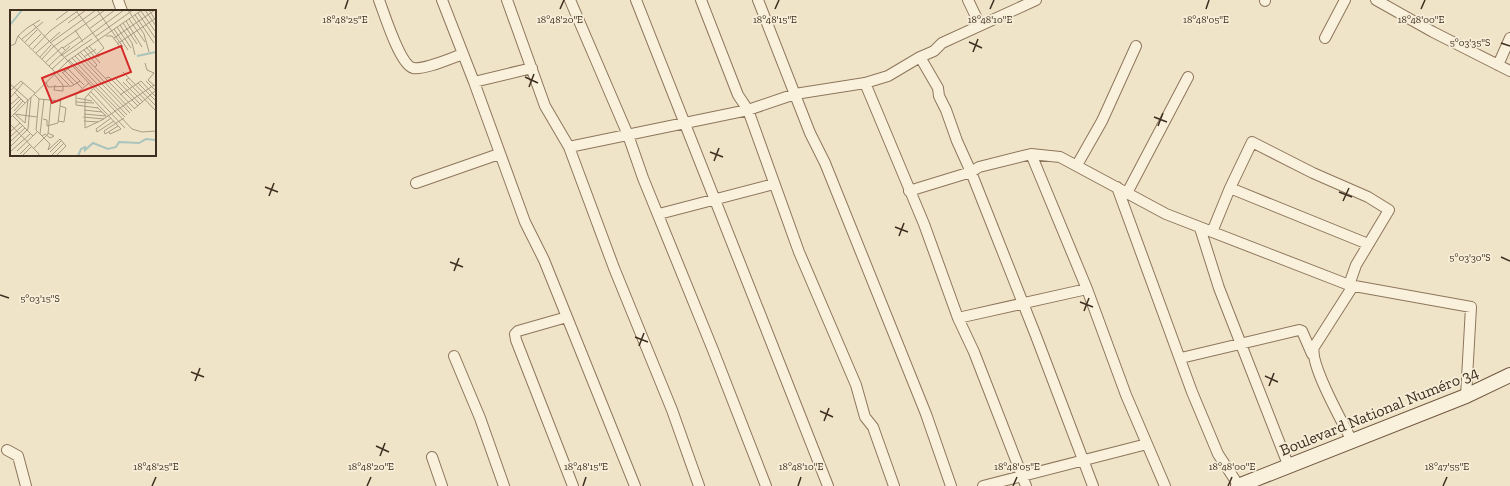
<svg xmlns="http://www.w3.org/2000/svg" width="1510" height="486" font-family="'Zilla Slab',serif">
	<style>
		.lines { fill: none; stroke-linecap: round; stroke-linejoin: round }
		.minor-casing { stroke: #8d765c; stroke-width: 12 }
		.secondary-casing { stroke: #6f573f; stroke-width: 16 }
		.minor { stroke: #faf1dc; stroke-width: 10 }
		.secondary { stroke: #faf1dc; stroke-width: 14 }
		.ticks { fill: none; stroke: #3d2e20; stroke-width: 1.5 }
		.labels { text-anchor: middle; dominant-baseline: central; stroke-width: 3.5; stroke-linejoin: round; paint-order: stroke }
		.street-label { font-size: 16px; fill: #3d2e20; stroke: #f7eed8 }
		.inset-river { fill: none; stroke: #a9c4bc; stroke-width: 2 }
		.inset-road { fill: none; stroke: #a89b85; stroke-width: 1 }
		.view { fill: #d62828; fill-opacity: 0.15; stroke: #d62828; stroke-width: 2 }
		.inset-edge { fill: none; stroke: #3d2e20; stroke-width: 2 }
		.ticks-label { font-size: 10px; text-anchor: middle; fill: #3d2e20; stroke: #f7eed8; stroke-width: 3.5; stroke-linejoin: round; paint-order: stroke }
	</style>
	<rect width="100%" height="100%" fill="#f0e4c8"/>
	<g class="lines">
		<!-- minor casing -->
		<g class="minor-casing">
			<path id="minor" d="M 118,0 L 122,11
				M 379,0 C 384,13 400,65 413,68 C 425,70 451,58 463,54
				M 442,0 L 474,82 L 525,222 L 544,260 L 635,486
				M 507,0 L 545,106 L 569,147 L 614,268 L 672,410 L 699,486
				M 570,0 L 628,135 L 643,178 L 713,350 L 766,486
				M 636,0 L 828,486
				M 701,0 L 738,95 L 748,110 L 799,252 L 856,385 L 865,417 L 873,427 L 894,486
				M 758,0 L 810,133 L 825,163 L 926,414 L 951,486
				M 968,0 L 980,25
				M 1376,0 L 1433,32 L 1510,71
				M 1265,1 L 1265,0
				M 1325,38 L 1345,0
				M 920,57 L 938,88 L 939,96 L 946,110 L 957,141 L 971,172 L 1036,336 L 1093,486
				M 1498,65 L 1510,38
				M 474,82 L 532,68
				M 865,83 L 924,224 L 958,318 L 974,352 L 1026,486
				M 569,147 L 748,110 L 795,94 L 865,83 L 888,76 L 920,57 L 934,51 L 942,43 L 1036,0
				M 1031,154 L 1087,289 L 1126,395 L 1165,486
				M 1077,165 L 1102,121 L 1136,46
				M 416,183 L 499,154
				M 1117,187 L 1192,392 L 1218,454 L 1239,486
				M 1230,188 L 1368,244
				M 909,191 L 971,172 L 979,167 L 1031,154 L 1060,157 L 1166,214 L 1349,285 L 1471,307 L 1466,396
				M 1127,193 L 1188,77
				M 659,214 L 774,184
				M 1200,228 L 1219,288 L 1289,467
				M 1212,232 L 1230,188 L 1252,142 L 1313,173 L 1368,197 L 1389,210 L 1356,265 L 1349,285
				M 567,317 L 518,331 L 515,334 L 516,340 L 573,486
				M 958,318 L 1087,289
				M 454,356 L 480,418 L 504,486
				M 1181,358 L 1299,330 L 1302,331 L 1312,354
				M 1352,441 C 1343,423 1309,364 1314,347 L 1353,286
				M 7,450 L 18,456 L 26,486
				M 432,457 L 442,486
				M 983,486 L 1147,444"/>
		</g>
		<!-- secondary casing -->
		<g class="secondary-casing">
			<path id="secondary" d="M 1238,486 L 1466,396 L 1510,375"/>
		</g>
		<!-- minor -->
		<use href="#minor" class="minor"/>
		<!-- secondary -->
		<use href="#secondary" class="secondary"/>
	</g>
	<!-- ticks -->
	<path class="ticks" d="M 345,9 L 348,0M 560,9 L 564,0M 775,9 L 779,0M 990,9 L 994,0M 1206,9 L 1209,0M 1421,9 L 1425,0M 969,42 L 982,48M 1501,43 L 1510,46M 973,52 L 978,39M 525,77 L 538,83M 529,87 L 534,74M 1154,117 L 1167,122M 1158,126 L 1163,113M 710,152 L 723,157M 714,161 L 719,148M 265,187 L 278,192M 1339,192 L 1352,197M 269,196 L 274,183M 1343,201 L 1349,188M 895,227 L 908,232M 899,236 L 904,223M 1501,257 L 1510,261M 450,262 L 463,267M 454,271 L 459,258M 0,295 L 9,298M 1080,302 L 1093,307M 1084,311 L 1089,298M 635,337 L 648,342M 639,346 L 644,333M 191,372 L 204,377M 1265,376 L 1278,382M 195,381 L 200,368M 1269,386 L 1274,373M 820,411 L 833,417M 824,421 L 829,408M 376,446 L 389,452M 380,456 L 385,443M 152,486 L 156,477M 367,486 L 371,477M 583,486 L 586,477M 798,486 L 801,477M 1013,486 L 1017,477M 1228,486 L 1232,477M 1443,486 L 1447,477"/>
	<g class="labels">
		<!-- street labels -->
		<g class="street-label">
			<text transform="translate(1379 411) rotate(-22)">Boulevard National Numéro 34</text>
		</g>
	</g>
	<!-- overview -->
	<g transform="translate(10 10)">
		<rect width="146" height="146" fill="#f0e4c8"/>
		<path class="inset-river" d="M 0,15 L 12,0M 127,46 L 146,42M 68,146 L 71,139 L 75,137 L 75,140 L 83,133 L 98,139 L 106,137 L 109,132 L 129,133 L 136,129 L 146,130"/>
		<path class="inset-road" d="M 87,0 L 113,37M 118,0 L 134,24 L 139,42M 135,0 L 146,16M 139,0 L 146,11M 131,1 L 145,21M 67,2 L 94,38 L 87,44M 128,3 L 146,29M 125,5 L 144,33M 119,9 L 135,32M 46,10 L 59,0M 116,11 L 132,37M 58,13 L 76,0M 113,13 L 127,34M 23,14 L 122,119 L 132,122 L 146,121M 110,15 L 122,33 L 125,45M 107,17 L 121,38M 79,19 L 105,0M 104,19 L 118,40M 65,20 L 73,32M 8,26 L 46,63M 96,26 L 102,26 L 111,38M 85,27 L 123,0M 104,28 L 145,0M 12,29 L 33,12M 15,32 L 27,20M 40,33 L 86,0M 107,34 L 146,8M 0,36 L 5,34 L 8,26 L 17,18 L 30,10M 19,36 L 31,24M 79,36 L 89,47M 76,37 L 90,53M 53,38 L 69,27M 23,39 L 40,21 L 69,0M 74,40 L 87,55 L 85,57M 70,42 L 125,99M 26,43 L 50,22M 68,44 L 122,101M 51,46 L 114,0M 65,46 L 120,103M 30,47 L 41,35M 74,47 L 86,39M 62,48 L 117,105M 32,49 L 43,37 L 95,0M 59,50 L 115,107M 35,53 L 52,37 L 55,40M 135,53 L 137,60 L 144,63 L 138,70 L 146,77M 39,56 L 60,36M 57,58 L 74,75M 42,59 L 55,47 L 82,29M 54,60 L 72,78M 46,62 L 59,75M 52,62 L 64,75M 113,62 L 146,96M 52,63 L 62,56M 44,64 L 53,75M 96,68 L 99,67 L 128,96M 119,68 L 116,70 L 118,72 L 146,101M 106,69 L 130,94M 136,71 L 146,81M 36,72 L 38,77 L 62,76 L 70,71M 113,72 L 133,92M 79,73 L 66,84 L 66,95 L 88,98M 128,73 L 146,91M 0,74 L 18,90M 45,75 L 44,80 L 53,81 L 53,75M 83,79 L 75,88 L 75,118 L 92,110 L 144,75M 0,81 L 11,71 L 25,83M 4,82 L 15,93M 81,82 L 115,118M 24,84 L 29,89 L 51,91M 78,84 L 111,119 L 100,124 L 99,122M 110,85 L 131,71 L 146,87M 0,88 L 13,73M 67,88 L 82,91M 29,89 L 26,120 L 40,134 L 38,140M 66,92 L 84,93M 0,95 L 9,87M 87,97 L 96,106M 1,99 L 11,89M 124,99 L 145,81M 74,100 L 92,102M 4,101 L 13,91M 4,104 L 27,107M 74,104 L 96,106M 6,105 L 15,113M 3,106 L 23,126M 73,107 L 94,109M 0,108 L 59,50 L 132,0M 101,108 L 86,119 L 87,122 L 104,111M 33,109 L 37,110 L 37,116 L 48,113 L 51,88M 48,111 L 54,112 L 56,98 L 50,96M 74,111 L 88,112M 15,113 L 18,90M 0,114 L 29,144 L 28,146M 94,121 L 114,108M 94,121 L 95,124 L 108,116M 0,122 L 10,113M 30,124 L 34,89M 32,126 L 35,124 L 40,128 L 44,126 L 38,123M 0,127 L 12,116M 0,132 L 15,118M 0,137 L 18,119 L 21,87M 24,138 L 38,124 L 41,90M 38,140 L 50,129 L 56,136 L 46,146M 7,141 L 27,122M 0,142 L 20,124M 40,142 L 51,131M 10,144 L 20,134M 13,145 L 22,136M 41,146 L 54,133"/>
		<path class="view" d="M 111,36 L 121,62 L 42,93 L 32,68 Z"/>
		<rect width="146" height="146" class="inset-edge"/>
	</g>
	<g class="ticks-label">
		<text x="345" y="23">18°48'25"E</text>
		<text x="560" y="23">18°48'20"E</text>
		<text x="990" y="23">18°48'10"E</text>
		<text x="1206" y="23">18°48'05"E</text>
		<text x="775" y="23">18°48'15"E</text>
		<text x="1421" y="23">18°48'00"E</text>
		<text x="1470" y="46">5°03'35"S</text>
		<text x="1470" y="261">5°03'30"S</text>
		<text x="40" y="302">5°03'15"S</text>
		<text x="156" y="470">18°48'25"E</text>
		<text x="371" y="470">18°48'20"E</text>
		<text x="586" y="470">18°48'15"E</text>
		<text x="801" y="470">18°48'10"E</text>
		<text x="1017" y="470">18°48'05"E</text>
		<text x="1232" y="470">18°48'00"E</text>
		<text x="1447" y="470">18°47'55"E</text>
	</g>
</svg>
